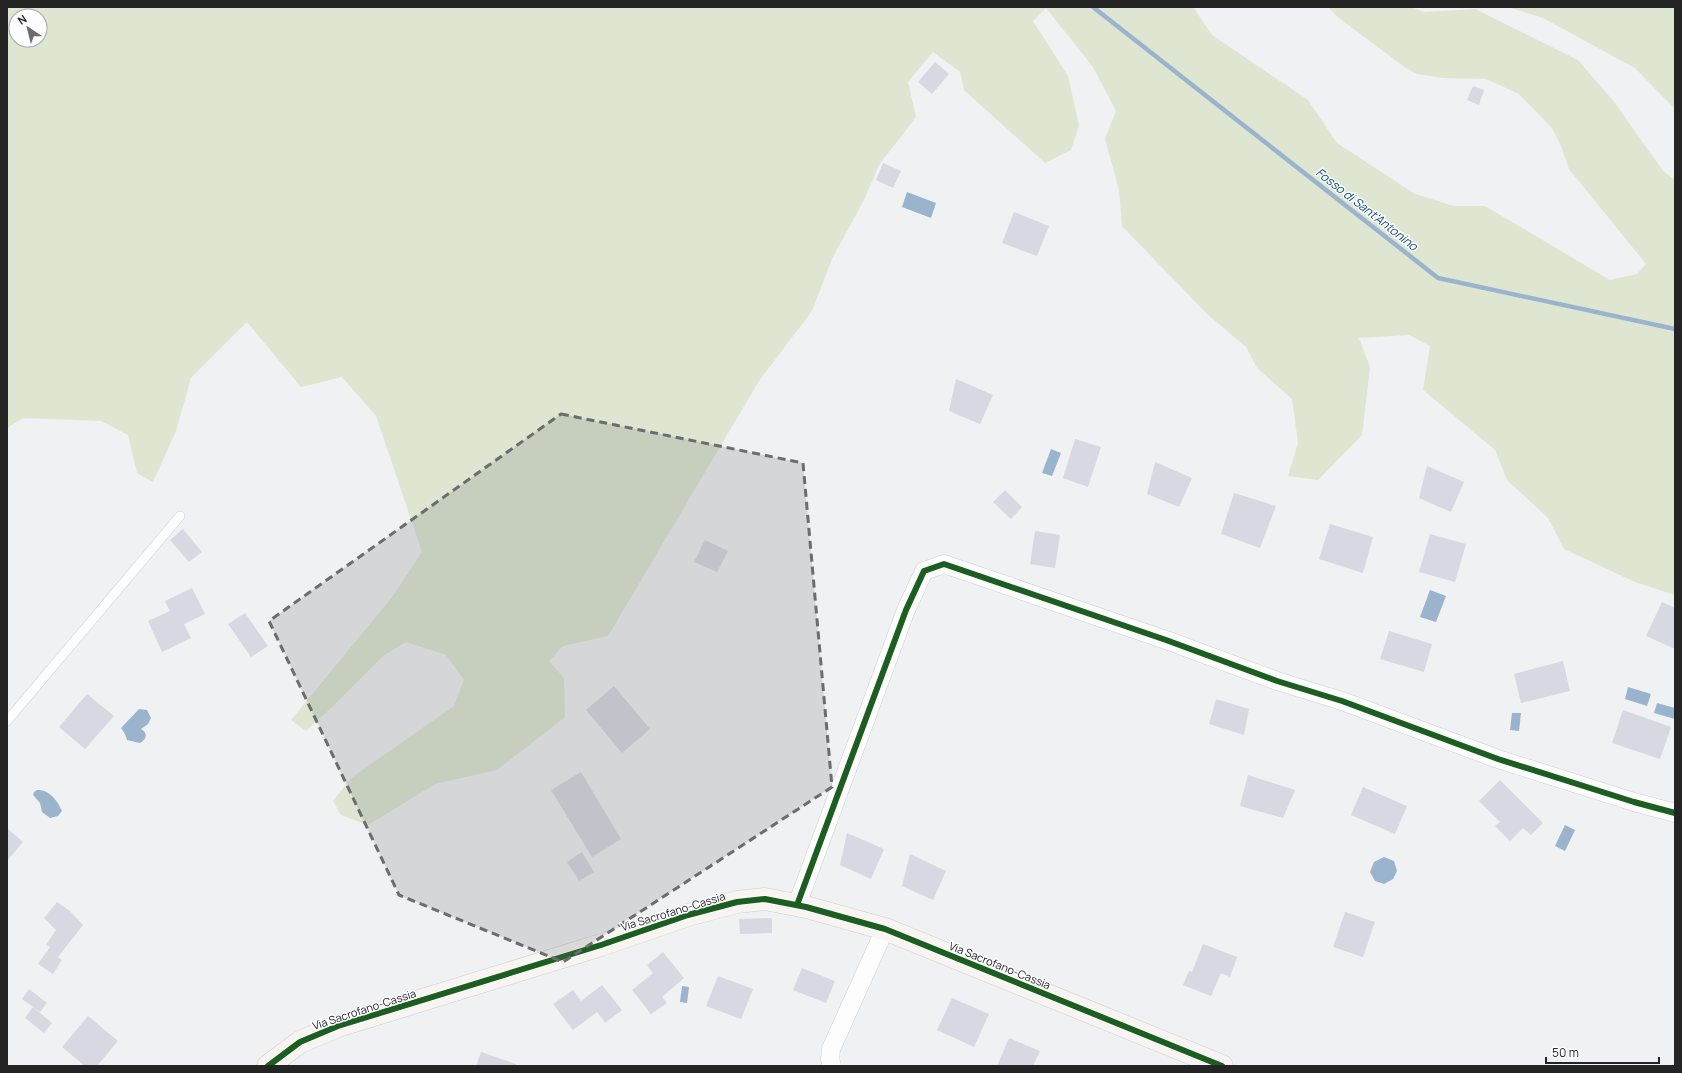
<svg xmlns="http://www.w3.org/2000/svg" width="1682" height="1073" font-family="Manrope,sans-serif">
	<style>
		.green { fill: #dee6d1; fill-rule: evenodd }
		.water { fill: #9ab4ce }
		.lines { fill: none; stroke-linecap: round; stroke-linejoin: round }
		.stream { stroke: #9ab4ce; stroke-width: 4.5 }
		.building { fill: #d7d8e2 }
		.lane-casing { stroke: #cecfd0; stroke-width: 10 }
		.street-casing { stroke: #cecfd0; stroke-width: 19 }
		.secondary-casing { stroke: #cecfd0; stroke-width: 23 }
		.lane { stroke: #fdfdfd; stroke-width: 9 }
		.street { stroke: #fdfdfd; stroke-width: 18 }
		.secondary { stroke: #f7f4f2; stroke-width: 22 }
		.cycleway-casing { stroke: #fdfdff; stroke-width: 8 }
		.cycleway { stroke: #1b5e20; stroke-width: 6 }
		.marked { fill: #6b6c6d; fill-opacity: 0.2; stroke: #6b6c6d; stroke-width: 3; stroke-dasharray: 8 5; stroke-linejoin: round }
		.labels { text-anchor: middle; dominant-baseline: central; stroke-width: 3; stroke-linejoin: round; paint-order: stroke }
		.street-label { font-size: 11px; fill: #242425; stroke: #fdfdff }
		.water-label { font-size: 12px; font-style: italic; fill: #0f4a79; stroke: #fdfdff }
	</style>
	<rect width="100%" height="100%" fill="#f0f1f2"/>
	<!-- green -->
	<path class="green" d="M 7,7 L 1193,7 L 1212,35 L 1308,100 L 1337,143 L 1415,194 L 1454,206 L 1485,206 L 1610,280 L 1637,274 L 1646,264 L 1569,169 L 1561,146 L 1552,128 L 1519,94 L 1486,79 L 1443,78 L 1417,74 L 1406,68 L 1340,19 L 1328,7 L 1411,7 L 1424,12 L 1475,9 L 1578,60 L 1615,103 L 1663,171 L 1675,180 L 1675,595 L 1635,582 L 1564,549 L 1548,518 L 1507,480 L 1495,450 L 1423,390 L 1430,346 L 1409,335 L 1359,338 L 1370,367 L 1362,435 L 1318,480 L 1288,476 L 1298,443 L 1292,399 L 1257,368 L 1246,347 L 1207,314 L 1122,226 L 1119,190 L 1105,139 L 1116,111 L 1093,67 L 1046,8 L 1033,21 L 1068,76 L 1079,125 L 1071,150 L 1045,163 L 964,90 L 960,72 L 933,52 L 908,82 L 916,117 L 879,165 L 865,198 L 832,259 L 812,311 L 759,381 L 608,636 L 563,646 L 549,661 L 564,678 L 565,717 L 497,770 L 435,784 L 368,825 L 341,815 L 333,801 L 351,778 L 454,706 L 464,680 L 446,655 L 406,642 L 383,656 L 331,708 L 306,731 L 291,720 L 393,596 L 422,552 L 376,416 L 342,377 L 301,387 L 247,322 L 191,378 L 176,431 L 153,482 L 137,473 L 128,435 L 101,421 L 23,418 L 7,428 ZM 16,16 L 40,16 L 40,40 L 16,40 Z
		M 1508,7 L 1675,7 L 1675,109 L 1635,68 L 1543,18 Z"/>
	<!-- water -->
	<path class="water" d="M 907,192 L 936,203 L 931,218 L 902,207 Z
		M 1051,449 L 1061,453 L 1052,476 L 1042,473 Z
		M 1430,590 L 1446,596 L 1436,622 L 1420,617 Z
		M 1628,687 L 1651,694 L 1647,706 L 1625,699 Z
		M 1657,703 L 1675,708 L 1675,719 L 1654,713 Z
		M 139,709 L 147,710 L 151,718 L 148,724 L 141,729 C 148,733 147,739 140,743 L 127,740 L 125,734 L 121,728 Z
		M 1512,713 L 1521,713 L 1519,731 L 1510,730 Z
		M 37,790 C 49,789 58,801 62,811 L 58,816 L 50,818 L 42,812 L 40,803 L 33,795 L 34,792 Z
		M 1565,825 L 1575,830 L 1565,851 L 1555,846 Z
		M 1384,857 L 1394,861 L 1397,871 L 1393,879 L 1384,884 L 1375,881 L 1370,872 L 1374,862 Z
		M 682,986 L 689,987 L 687,1003 L 680,1002 Z"/>
	<g class="lines">
		<!-- stream -->
		<path class="stream" d="M 1093,7 L 1438,278 L 1675,329"/>
	</g>
	<!-- building -->
	<path class="building" d="M 935,62 L 949,74 L 932,94 L 918,82 Z
		M 1473,86 L 1484,90 L 1479,105 L 1467,100 Z
		M 883,163 L 901,171 L 893,188 L 876,180 Z
		M 1014,212 L 1049,226 L 1037,256 L 1002,243 Z
		M 956,379 L 993,395 L 980,424 L 949,411 Z
		M 1075,439 L 1101,447 L 1088,487 L 1063,478 Z
		M 1155,462 L 1192,478 L 1179,507 L 1147,494 Z
		M 1427,466 L 1464,482 L 1451,512 L 1419,498 Z
		M 1005,490 L 1022,507 L 1011,519 L 993,502 Z
		M 1234,493 L 1276,506 L 1260,548 L 1221,534 Z
		M 1330,524 L 1373,537 L 1363,573 L 1319,559 Z
		M 183,529 L 202,552 L 189,562 L 170,540 Z
		M 1035,531 L 1060,535 L 1055,568 L 1030,564 Z
		M 1430,534 L 1466,544 L 1455,582 L 1419,572 Z
		M 705,540 L 728,551 L 717,572 L 694,562 Z
		M 192,588 L 205,614 L 184,624 L 191,638 L 162,652 L 148,621 L 170,611 L 165,601 Z
		M 1662,602 L 1675,608 L 1675,649 L 1646,636 Z
		M 245,613 L 268,646 L 251,657 L 228,624 Z
		M 1389,631 L 1432,644 L 1424,672 L 1380,659 Z
		M 1563,661 L 1570,691 L 1521,703 L 1514,674 Z
		M 614,686 L 650,729 L 622,753 L 586,710 Z
		M 87,694 L 114,716 L 85,749 L 59,727 Z
		M 1216,699 L 1249,709 L 1244,735 L 1209,724 Z
		M 1623,710 L 1671,727 L 1660,759 L 1612,743 Z
		M 581,772 L 621,839 L 592,857 L 551,790 Z
		M 1248,775 L 1295,790 L 1283,818 L 1240,806 Z
		M 1500,780 L 1543,823 L 1531,835 L 1523,828 L 1510,841 L 1495,826 L 1500,822 L 1479,801 Z
		M 1363,787 L 1407,806 L 1395,834 L 1351,815 Z
		M 7,828 L 23,842 L 7,861 Z
		M 847,833 L 884,849 L 871,879 L 840,865 Z
		M 582,852 L 594,872 L 579,881 L 567,862 Z
		M 910,854 L 946,871 L 933,900 L 902,886 Z
		M 57,902 L 70,911 L 83,925 L 58,957 L 62,960 L 53,974 L 38,964 L 50,947 L 46,945 L 56,930 L 44,918 Z
		M 1345,912 L 1375,922 L 1363,957 L 1333,947 Z
		M 772,918 L 772,933 L 740,934 L 739,919 Z
		M 1203,944 L 1237,957 L 1230,977 L 1221,973 L 1211,996 L 1183,985 L 1189,971 L 1192,972 Z
		M 663,952 L 684,978 L 662,997 L 667,1003 L 651,1014 L 632,990 L 653,973 L 647,965 Z
		M 802,968 L 835,981 L 826,1003 L 793,990 Z
		M 718,976 L 753,989 L 741,1019 L 706,1006 Z
		M 602,985 L 622,1010 L 605,1023 L 597,1012 L 573,1030 L 553,1004 L 573,990 L 581,1001 Z
		M 29,989 L 47,1003 L 40,1012 L 22,999 Z
		M 952,998 L 989,1014 L 974,1047 L 937,1030 Z
		M 33,1007 L 52,1023 L 44,1033 L 25,1018 Z
		M 88,1016 L 118,1041 L 97,1066 L 85,1066 L 62,1047 Z
		M 1009,1038 L 1040,1051 L 1033,1066 L 997,1066 Z
		M 481,1052 L 516,1064 L 516,1066 L 476,1066 Z"/>
	<g class="lines">
		<!-- lane casing -->
		<g class="lane-casing">
			<path id="lane" d="M 7,721 L 180,516"/>
		</g>
		<!-- street casing -->
		<g class="street-casing">
			<path id="street" d="M 797,905 L 906,610 L 924,571 L 944,564 L 1166,640 L 1277,681 L 1342,701 L 1498,759 L 1634,802 L 1675,813
				M 832,1066 L 830,1059 L 831,1049 L 885,929"/>
		</g>
		<!-- secondary casing -->
		<g class="secondary-casing">
			<path id="secondary" d="M 268,1066 L 300,1042 L 338,1026 L 601,945 L 688,915 L 737,902 L 765,899 L 806,907 L 885,929 L 1222,1066"/>
		</g>
		<!-- lane -->
		<use href="#lane" class="lane"/>
		<!-- street -->
		<use href="#street" class="street"/>
		<!-- secondary -->
		<use href="#secondary" class="secondary"/>
		<!-- cycleway casing -->
		<g class="cycleway-casing">
			<path id="cycleway" d="M 797,905 L 906,610 L 924,571 L 944,564 L 1166,640 L 1277,681 L 1342,701 L 1498,759 L 1634,802 L 1675,813
				M 268,1066 L 300,1042 L 338,1026 L 601,945 L 688,915 L 737,902 L 765,899 L 806,907 L 885,929 L 1222,1066"/>
		</g>
		<!-- cycleway -->
		<use href="#cycleway" class="cycleway"/>
	</g>
	<!-- marked area -->
	<path class="marked" d="M 561,414 L 803,463 L 832,787 L 563,962 L 399,895 L 269,621 Z"/>
	<g class="labels">
		<!-- street labels -->
		<g class="street-label">
			<text transform="translate(673 911) rotate(-17)">Via Sacrofano-Cassia</text>
			<text transform="translate(1000 965) rotate(22)">Via Sacrofano-Cassia</text>
			<text transform="translate(364 1009) rotate(-18)">Via Sacrofano-Cassia</text>
		</g>
		<!-- water labels -->
		<g class="water-label">
			<text transform="translate(1367 209) rotate(38)">Fosso di Sant'Antonino</text>
		</g>
	</g>
	<!-- border -->
	<rect width="1682" height="1073" fill="none" stroke="#242425" stroke-width="16"/>
	<!-- north arrow -->
	<g transform="translate(28 28) rotate(325)"><circle r="19" fill="#fdfdff" stroke="#a6a6a8"/>
	<path d="M0-3L7 15L0 10L-7 15Z" fill="#6b6c6d"/>
	<text y="-6" font-size="11" font-weight="bold" text-anchor="middle" fill="#242425">N</text>
	</g>
	<!-- scale -->
	<path d="M1546 1057v6h113v-6" fill="none" stroke="#242425" stroke-width="2"/>
	<text x="1552" y="1057" font-size="12" fill="#242425" stroke="#fdfdff" stroke-width="3" paint-order="stroke">50 m</text>
</svg>
